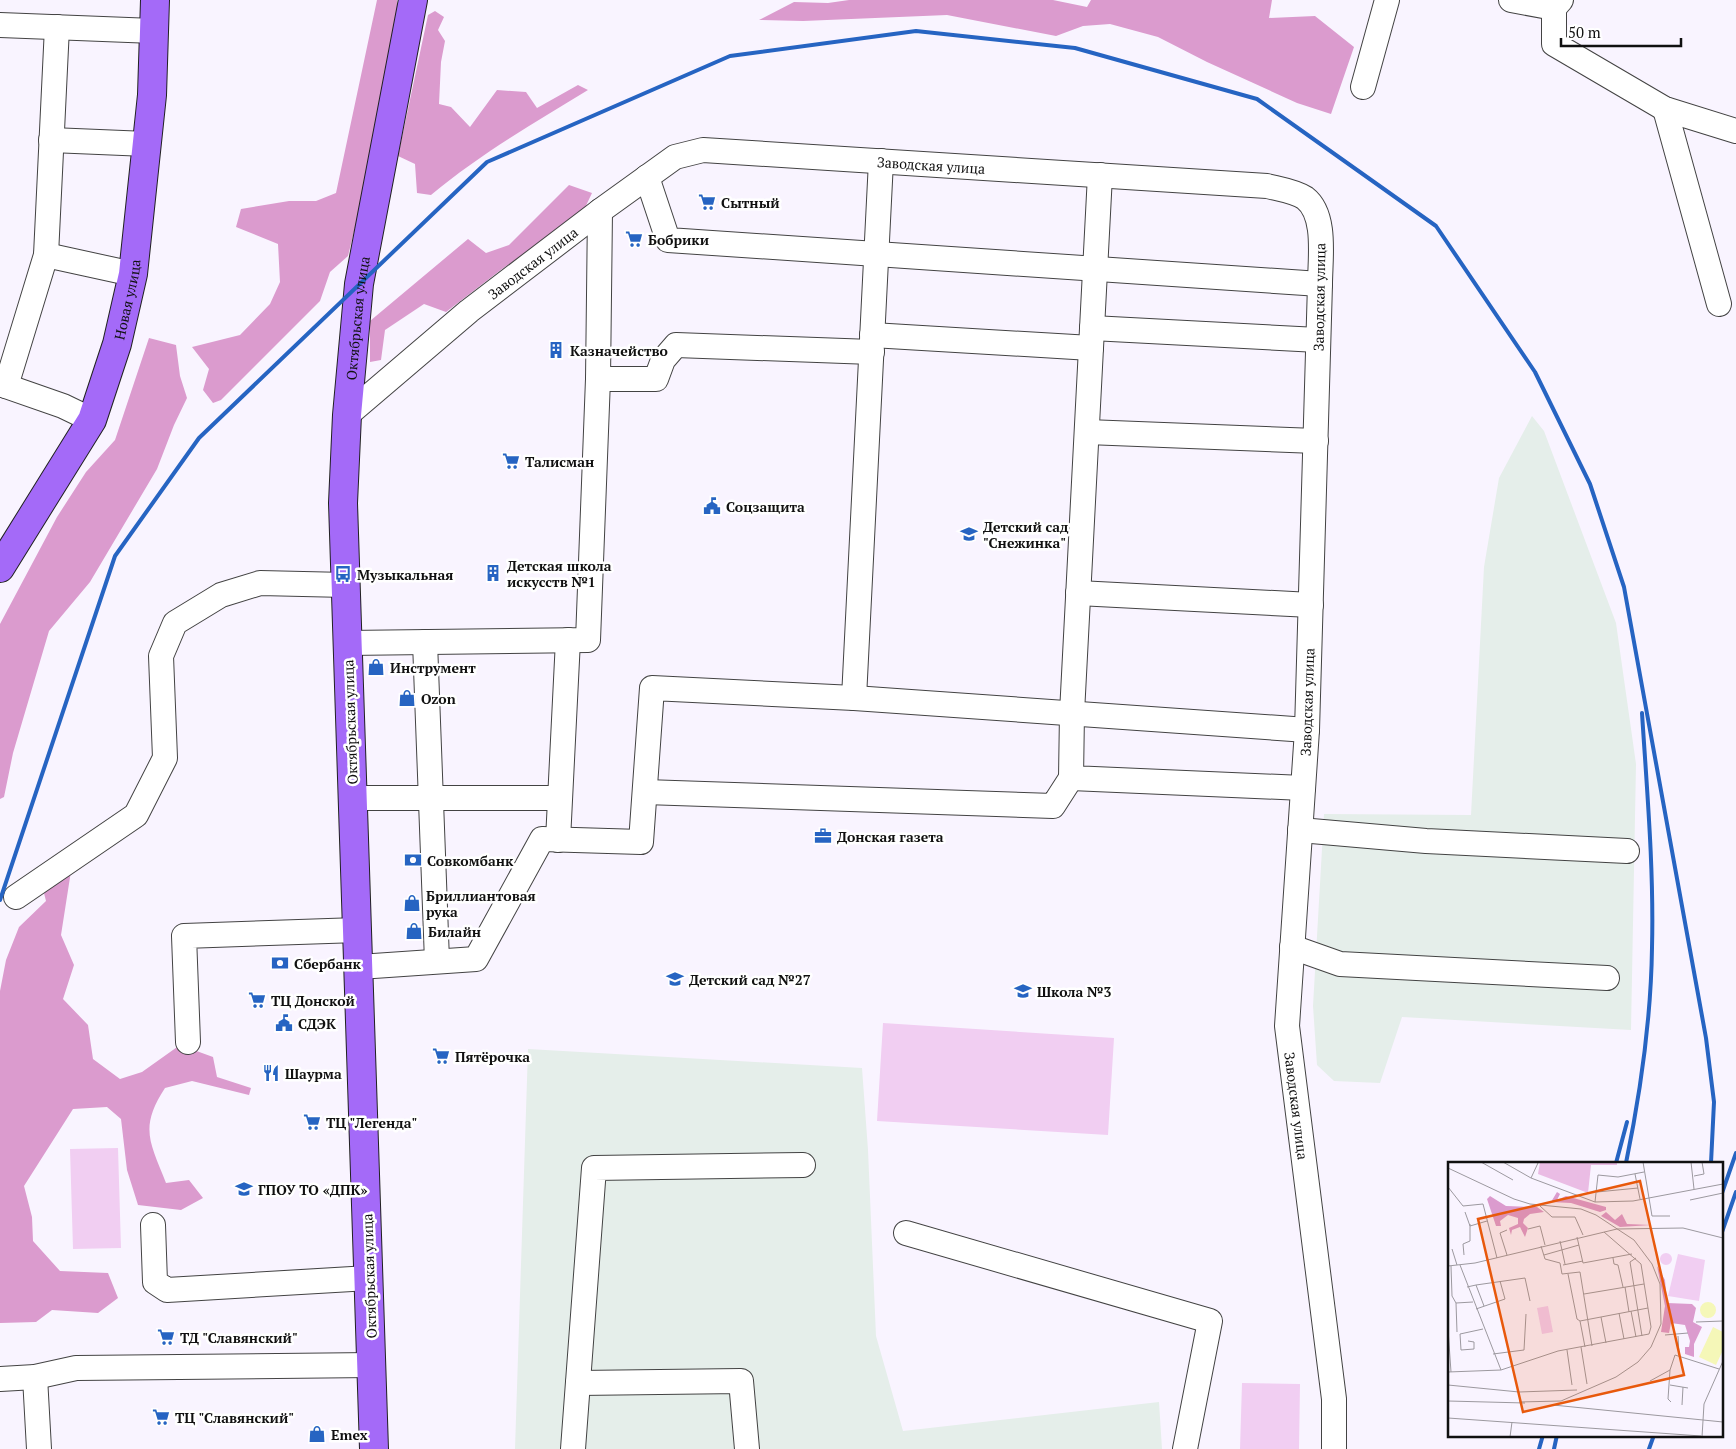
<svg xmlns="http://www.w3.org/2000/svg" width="1736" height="1449" font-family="'PT Serif',serif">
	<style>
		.industrial { fill: #e5eeea }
		.forest { fill: #db9bce }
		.pitch { fill: #f1cef2 }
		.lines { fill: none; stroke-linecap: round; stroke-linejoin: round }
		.minor-casing { stroke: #434343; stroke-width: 26 }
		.major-casing { stroke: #212121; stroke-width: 30 }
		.minor { stroke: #fff; stroke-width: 24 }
		.major { stroke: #a46af8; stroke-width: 28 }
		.rail { stroke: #2664c2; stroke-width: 4 }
		.labels { text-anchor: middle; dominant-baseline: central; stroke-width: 5; stroke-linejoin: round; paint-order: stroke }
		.street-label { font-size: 14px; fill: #101010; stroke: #fff }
		.poi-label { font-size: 14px; font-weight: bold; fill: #101010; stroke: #fff; text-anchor: start }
		.inset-road { fill: none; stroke: #9c999f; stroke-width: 1 }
		.view { fill: #e8590c; fill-opacity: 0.15; stroke: #e8590c; stroke-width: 2.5 }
		.inset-edge { fill: none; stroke: #101010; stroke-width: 2.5 }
	</style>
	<rect width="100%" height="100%" fill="#f9f4ff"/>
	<!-- industrial -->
	<path class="industrial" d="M 1532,416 L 1544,431 L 1616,623 L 1636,764 L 1631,1030 L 1402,1017 L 1380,1083 L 1334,1081 L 1317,1065 L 1313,1006 L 1324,814 L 1471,815 L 1484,567 L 1499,478 Z
		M 528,1049 L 862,1068 L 868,1150 L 876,1336 L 903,1431 L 1159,1402 L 1162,1449 L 515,1449 Z"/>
	<!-- forest -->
	<path class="forest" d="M 377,0 L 397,0 L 398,16 L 362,199 L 348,256 L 330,272 L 320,301 L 221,400 L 213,403 L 203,390 L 209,369 L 192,347 L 240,335 L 270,304 L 280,282 L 278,244 L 236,227 L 241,209 L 289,201 L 316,201 L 336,193 Z
		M 849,0 L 1053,0 L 1087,7 L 1091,0 L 1272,0 L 1269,18 L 1315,16 L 1354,47 L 1331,114 L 1297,103 L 1207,62 L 1158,37 L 1110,24 L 1083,26 L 1056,36 L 947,15 L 803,21 L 759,20 L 794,2 L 828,3 Z
		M 435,11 L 444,17 L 438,30 L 445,41 L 441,62 L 439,104 L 451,107 L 470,127 L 497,90 L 526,92 L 537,108 L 578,85 L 588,90 C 534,123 480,154 431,195 L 417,193 L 415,164 L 398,156 L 428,15 Z
		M 569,185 L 592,193 L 582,214 L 502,269 L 446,312 L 424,304 L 385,330 L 381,360 L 370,362 L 370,321 L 468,239 L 486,253 L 509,245 Z
		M 149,338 L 176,345 L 180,376 L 187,398 L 174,425 L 157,469 L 90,582 L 49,631 L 13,753 L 4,797 L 0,799 L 0,624 L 57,517 L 86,472 L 115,440 Z
		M 71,871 L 61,935 L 74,965 L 63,999 L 88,1025 L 93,1059 L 120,1079 L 142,1072 L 180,1045 L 213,1057 L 217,1077 L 251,1088 L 249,1095 L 192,1081 L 165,1088 C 139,1128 150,1142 166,1183 L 189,1180 L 203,1198 L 181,1210 L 138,1205 L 127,1170 L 121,1119 L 107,1107 L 73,1109 L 24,1186 L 32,1217 L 33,1241 L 60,1271 L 108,1273 L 118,1298 L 98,1313 L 52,1310 L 36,1322 L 0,1323 L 0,991 L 6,960 L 19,927 L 46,901 L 41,881 Z"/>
	<!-- pitch -->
	<path class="pitch" d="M 883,1023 L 1114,1038 L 1108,1135 L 877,1121 Z
		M 118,1148 L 121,1248 L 73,1249 L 70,1149 Z
		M 1242,1383 L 1300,1384 L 1299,1449 L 1240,1449 Z"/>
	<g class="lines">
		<!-- minor casing -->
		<g class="minor-casing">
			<g id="minor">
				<path d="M 1511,0 L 1554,8"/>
				<path d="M 1561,0 L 1554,8 L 1554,44 L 1665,109 L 1736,131"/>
				<path d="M 0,25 L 154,31"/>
				<path d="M 1363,87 L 1387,0"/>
				<path d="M 1665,109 L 1719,304"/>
				<path d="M 51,140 L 147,144"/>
				<path d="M 1100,175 L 1072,713 L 1071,778 L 1303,788"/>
				<path d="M 647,177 L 668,240 L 1320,284"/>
				<path d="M 46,255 L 133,274"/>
				<path d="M 1092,328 L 1318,340"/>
				<path d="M 872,335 L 1091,348"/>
				<path d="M 598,379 L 656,379 L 663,360 L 676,345 L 872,352"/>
				<path d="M 0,384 L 63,406 L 92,420"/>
				<path d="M 6,386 L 46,255 L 57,27"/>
				<path id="s1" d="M 347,415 L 469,311 L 600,211 L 675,157 L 703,150 L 1267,186 C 1279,189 1294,191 1305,198 C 1327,215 1320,259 1320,284 L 1307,730 L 1287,1026 L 1334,1399 L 1334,1449"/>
				<path d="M 1087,432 L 1316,441"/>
				<path d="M 1078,593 L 1311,605"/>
				<path d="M 425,642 L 437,961"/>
				<path d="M 347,643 L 588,640 L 598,379 L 600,211"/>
				<path d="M 854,698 L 881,161"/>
				<path d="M 645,792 L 1053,806 L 1071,778"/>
				<path d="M 353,798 L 559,798"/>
				<path d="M 1300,830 L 1426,841 L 1627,851"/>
				<path d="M 558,840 L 568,640"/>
				<path d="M 16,897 L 136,815 L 165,758 L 161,656 L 175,623 L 221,595 L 260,583 L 346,585"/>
				<path d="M 1292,947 L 1340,964 L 1607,978"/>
				<path d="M 359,967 L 476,959 L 542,839 L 641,842 L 652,688 L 854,698 L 1307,730"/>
				<path d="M 188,1042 L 184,936 L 358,930"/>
				<path d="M 153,1225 L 155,1282 L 167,1290 L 369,1278"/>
				<path d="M 906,1233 L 1210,1321 L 1185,1449"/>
				<path d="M 35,1377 L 39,1449"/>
				<path d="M 0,1379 L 35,1377 L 76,1368 L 372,1365"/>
				<path d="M 578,1383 L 741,1381 L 747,1449"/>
				<path d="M 573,1449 L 594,1168 L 803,1165"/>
			</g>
		</g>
		<!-- major casing -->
		<g class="major-casing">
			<g id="major">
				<path id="s2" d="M 0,568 L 92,420 L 117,344 L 133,274 L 152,95 L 155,0"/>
				<path id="s3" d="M 374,1449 L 343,503 L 347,415 L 359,284 L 413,0"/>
			</g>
		</g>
		<!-- minor -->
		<use href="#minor" class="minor"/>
		<!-- major -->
		<use href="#major" class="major"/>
		<!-- rail -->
		<path class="rail" d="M 0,900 L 115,556 L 199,438 L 487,162 L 730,56 L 916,31 L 1075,48 L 1257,99 L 1436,226 L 1535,372 L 1590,484 L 1624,587 L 1706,1038 L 1714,1102 L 1711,1163
			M 1616,1163 L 1627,1122
			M 1626,1163 C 1640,1095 1651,1018 1652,948 C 1654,870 1647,791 1642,713
			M 1722,1193 L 1736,1153
			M 1722,1232 L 1736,1192
			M 1539,1449 L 1543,1435
			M 1554,1449 L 1557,1435
			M 1649,1449 L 1654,1435"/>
	</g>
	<!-- icons -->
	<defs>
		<g id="supermarket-bare" transform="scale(1.35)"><path d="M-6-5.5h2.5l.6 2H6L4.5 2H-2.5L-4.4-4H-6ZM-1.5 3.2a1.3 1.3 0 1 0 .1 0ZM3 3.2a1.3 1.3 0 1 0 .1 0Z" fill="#2664c2" stroke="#fff" stroke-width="2.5" paint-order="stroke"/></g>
		<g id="building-bare" transform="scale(1.35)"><path d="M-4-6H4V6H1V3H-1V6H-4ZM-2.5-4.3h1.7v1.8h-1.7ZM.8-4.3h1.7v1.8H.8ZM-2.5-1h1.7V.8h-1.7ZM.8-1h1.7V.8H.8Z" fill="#2664c2" stroke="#fff" stroke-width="2.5" paint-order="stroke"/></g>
		<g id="civic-bare" transform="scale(1.35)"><path d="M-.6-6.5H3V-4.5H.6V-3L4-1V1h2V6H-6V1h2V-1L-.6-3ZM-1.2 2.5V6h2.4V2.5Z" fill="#2664c2" stroke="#fff" stroke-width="2.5" paint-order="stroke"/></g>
		<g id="school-bare" transform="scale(1.35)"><path d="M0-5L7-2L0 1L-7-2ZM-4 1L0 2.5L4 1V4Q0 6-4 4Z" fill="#2664c2" stroke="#fff" stroke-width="2.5" paint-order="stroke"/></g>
		<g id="bus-bare" transform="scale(1.35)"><path d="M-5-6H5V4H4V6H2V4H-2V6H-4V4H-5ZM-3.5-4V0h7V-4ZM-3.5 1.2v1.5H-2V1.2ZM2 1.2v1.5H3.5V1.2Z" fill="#2664c2" stroke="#fff" stroke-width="2.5" paint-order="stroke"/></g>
		<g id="shop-bare" transform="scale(1.35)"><path d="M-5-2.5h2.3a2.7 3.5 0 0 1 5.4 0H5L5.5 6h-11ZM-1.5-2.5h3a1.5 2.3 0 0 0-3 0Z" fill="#2664c2" stroke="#fff" stroke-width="2.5" paint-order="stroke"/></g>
		<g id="office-bare" transform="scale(1.35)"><path d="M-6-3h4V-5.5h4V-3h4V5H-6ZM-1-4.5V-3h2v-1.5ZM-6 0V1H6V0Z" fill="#2664c2" stroke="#fff" stroke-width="2.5" paint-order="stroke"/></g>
		<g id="bank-bare" transform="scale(1.35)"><path d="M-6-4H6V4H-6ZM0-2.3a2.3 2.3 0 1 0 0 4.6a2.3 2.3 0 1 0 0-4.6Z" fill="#2664c2" stroke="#fff" stroke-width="2.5" paint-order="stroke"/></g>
		<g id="restaurant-bare" transform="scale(1.35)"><path d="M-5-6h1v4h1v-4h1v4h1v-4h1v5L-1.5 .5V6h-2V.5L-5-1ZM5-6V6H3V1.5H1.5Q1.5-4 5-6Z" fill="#2664c2" stroke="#fff" stroke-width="2.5" paint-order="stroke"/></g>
		<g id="university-bare" transform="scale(1.35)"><path d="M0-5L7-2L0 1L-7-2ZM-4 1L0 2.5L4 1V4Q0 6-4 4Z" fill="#2664c2" stroke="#fff" stroke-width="2.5" paint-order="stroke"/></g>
	</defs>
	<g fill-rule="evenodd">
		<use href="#supermarket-bare" x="707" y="202"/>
		<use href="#supermarket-bare" x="634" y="239"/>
		<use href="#building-bare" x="556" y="350"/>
		<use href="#supermarket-bare" x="511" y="461"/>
		<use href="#civic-bare" x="712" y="506"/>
		<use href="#school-bare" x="969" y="534"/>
		<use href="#building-bare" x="493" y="573"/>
		<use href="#bus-bare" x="343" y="574"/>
		<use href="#shop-bare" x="376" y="667"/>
		<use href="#shop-bare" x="407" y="698"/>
		<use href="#office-bare" x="823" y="836"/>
		<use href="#bank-bare" x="413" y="860"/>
		<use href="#shop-bare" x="412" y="903"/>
		<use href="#shop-bare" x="414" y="931"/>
		<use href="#bank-bare" x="280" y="963"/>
		<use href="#school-bare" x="675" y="979"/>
		<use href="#school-bare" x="1023" y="991"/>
		<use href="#supermarket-bare" x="257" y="1000"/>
		<use href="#civic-bare" x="284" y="1023"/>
		<use href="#supermarket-bare" x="441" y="1056"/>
		<use href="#restaurant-bare" x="271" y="1073"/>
		<use href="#supermarket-bare" x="312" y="1122"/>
		<use href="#university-bare" x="244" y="1189"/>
		<use href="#supermarket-bare" x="166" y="1337"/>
		<use href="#supermarket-bare" x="161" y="1417"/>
		<use href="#shop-bare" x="317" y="1434"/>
	</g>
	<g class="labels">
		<!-- street labels -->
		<g class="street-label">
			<text stroke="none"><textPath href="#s1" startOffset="675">Заводская улица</textPath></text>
			<text stroke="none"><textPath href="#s1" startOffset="240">Заводская улица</textPath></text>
			<text transform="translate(1319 297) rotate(-89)">Заводская улица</text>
			<text stroke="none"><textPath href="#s2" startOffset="300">Новая улица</textPath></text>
			<text stroke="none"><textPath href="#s3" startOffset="1132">Октябрьская улица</textPath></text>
			<text transform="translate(1307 702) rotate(-88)">Заводская улица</text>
			<text transform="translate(350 722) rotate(-92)">Октябрьская улица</text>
			<text stroke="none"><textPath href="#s1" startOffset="1965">Заводская улица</textPath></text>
			<text transform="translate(369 1276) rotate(-92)">Октябрьская улица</text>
		</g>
		<!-- poi labels -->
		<g class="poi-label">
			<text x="721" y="202">Сытный</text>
			<text x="648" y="239">Бобрики</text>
			<text x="570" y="350">Казначейство</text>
			<text x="525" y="461">Талисман</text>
			<text x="726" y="506">Соцзащита</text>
			<text x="983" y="526">Детский сад<tspan x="983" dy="16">"Снежинка"</tspan></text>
			<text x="507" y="565">Детская школа<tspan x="507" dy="16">искусств №1</tspan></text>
			<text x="357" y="574">Музыкальная</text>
			<text x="390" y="667">Инструмент</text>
			<text x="421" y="698">Ozon</text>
			<text x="837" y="836">Донская газета</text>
			<text x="427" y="860">Совкомбанк</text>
			<text x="426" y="895">Бриллиантовая<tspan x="426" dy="16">рука</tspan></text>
			<text x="428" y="931">Билайн</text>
			<text x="294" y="963">Сбербанк</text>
			<text x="689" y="979">Детский сад №27</text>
			<text x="1037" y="991">Школа №3</text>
			<text x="271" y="1000">ТЦ Донской</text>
			<text x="298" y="1023">СДЭК</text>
			<text x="455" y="1056">Пятёрочка</text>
			<text x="285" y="1073">Шаурма</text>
			<text x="326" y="1122">ТЦ "Легенда"</text>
			<text x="258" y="1189">ГПОУ ТО «ДПК»</text>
			<text x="180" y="1337">ТД "Славянский"</text>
			<text x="175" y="1417">ТЦ "Славянский"</text>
			<text x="331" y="1434">Emex</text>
		</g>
	</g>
	<!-- overview -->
	<g transform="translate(1448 1162)">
		<rect width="275" height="275" fill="#f9f4ff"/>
		<path d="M 92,0 L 169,0 L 169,3 L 143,3 L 140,31 L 90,12 Z" fill="#eabce4"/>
		<path d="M 109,30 L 112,32 L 109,38 L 118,34 L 158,45 L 158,48 L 152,50 L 123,41 L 103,40 ZM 42,34 L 58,44 L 89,45 L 96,50 L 82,52 L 76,57 L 75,61 L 80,66 L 77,75 L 72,65 L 64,68 L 63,73 L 61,66 L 70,62 L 70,56 L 60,53 L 52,59 L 53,64 L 48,64 L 39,37 ZM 158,50 L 167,58 L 174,52 L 179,62 L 203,63 L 172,65 L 153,54 ZM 209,104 L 217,118 L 219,141 L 244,142 L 248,146 L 245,160 L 254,165 L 246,182 L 246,195 L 237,192 L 237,185 L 241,185 L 242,179 L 237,163 L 223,161 L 221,171 L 213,170 L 217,144 Z" fill="#db9bce"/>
		<path d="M212 97a6 6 0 1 1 12 0a6 6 0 1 1-12 0ZM 230,92 L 257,98 L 251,139 L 220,134 ZM 100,144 L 105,170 L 94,172 L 89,146 Z" fill="#f1cef2"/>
		<path d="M252 148a8 8 0 1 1 16 0a8 8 0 1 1-16 0ZM 265,165 L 275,170 L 275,188 L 268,203 L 251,195 Z" fill="#f5f7b8"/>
		<path class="inset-road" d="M 33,0 L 65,18M 55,0 L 83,16 L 147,40 L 185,39 L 275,22M 195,0 L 204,54 L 222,54M 243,0 L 246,27M 0,6 L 66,37 L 82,42 L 133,47 L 148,53 L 186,78 L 204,102 L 212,122 L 213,162 L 203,185 L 190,200 L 168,215 L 113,239 L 71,240M 187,12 L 192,37M 246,14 L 256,12 L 254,0M 83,16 L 90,1 L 88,0M 0,25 L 15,44 L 35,42 L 49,96M 149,30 L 190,26M 242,38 L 275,31M 147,40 L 150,13 L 170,15 L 196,10M 92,44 L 104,55 L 127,55 L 135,73M 17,50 L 22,64 L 39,59M 80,67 L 92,64 L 97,83M 129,75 L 135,101 L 184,92M 112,79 L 117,102M 93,84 L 97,97 L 112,101 L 114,112 L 132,110 L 144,184M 4,87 L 9,103M 16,93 L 15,82 L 22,79 L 22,62M 59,93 L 52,71 L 59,68M 96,93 L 131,83M 165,96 L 166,102 L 170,103 L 175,125M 188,96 L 182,100 L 194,174M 12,103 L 53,208M 115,103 L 135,99M 0,104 L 27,101 L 169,67 L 235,66 L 275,76M 3,104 L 4,134 L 8,141M 120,112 L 129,157 L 132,159M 28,123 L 77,116 L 82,139M 19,125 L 28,123 L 36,144M 177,125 L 181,150M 136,132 L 196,122M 28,147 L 57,137 L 52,119M 183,149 L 188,175M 171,151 L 176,177M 153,155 L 158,181M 248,160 L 275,159M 0,167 L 3,210M 9,170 L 8,141 L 25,140M 217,173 L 240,171M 230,174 L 231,193M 20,179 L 26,180 L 26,187 L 13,188 L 12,172 L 35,167M 133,185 L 139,222M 137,185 L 132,159 L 200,146M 119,188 L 124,223M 45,192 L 76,188 L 78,152M 0,210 L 53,208 L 110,189 L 201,172 L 203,165 L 193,102 L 156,70M 202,219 L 222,208M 0,223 L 71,230 L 129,228M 222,223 L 240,226M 0,239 L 77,241M 223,240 L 220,237 L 222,208 L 227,193 L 271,207M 105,243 L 275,260M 234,243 L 235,225M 0,256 L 253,274M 62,275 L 64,260M 254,275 L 256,242 L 275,199"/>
		<path class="view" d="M 192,19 L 236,213 L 75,250 L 30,57 Z"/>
		<rect width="275" height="275" class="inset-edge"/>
	</g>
	<!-- scale -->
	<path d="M1561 38v8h120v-8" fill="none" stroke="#101010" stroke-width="2.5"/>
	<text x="1568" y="38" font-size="15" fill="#101010" stroke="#ffffff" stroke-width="4" paint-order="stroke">50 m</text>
</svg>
